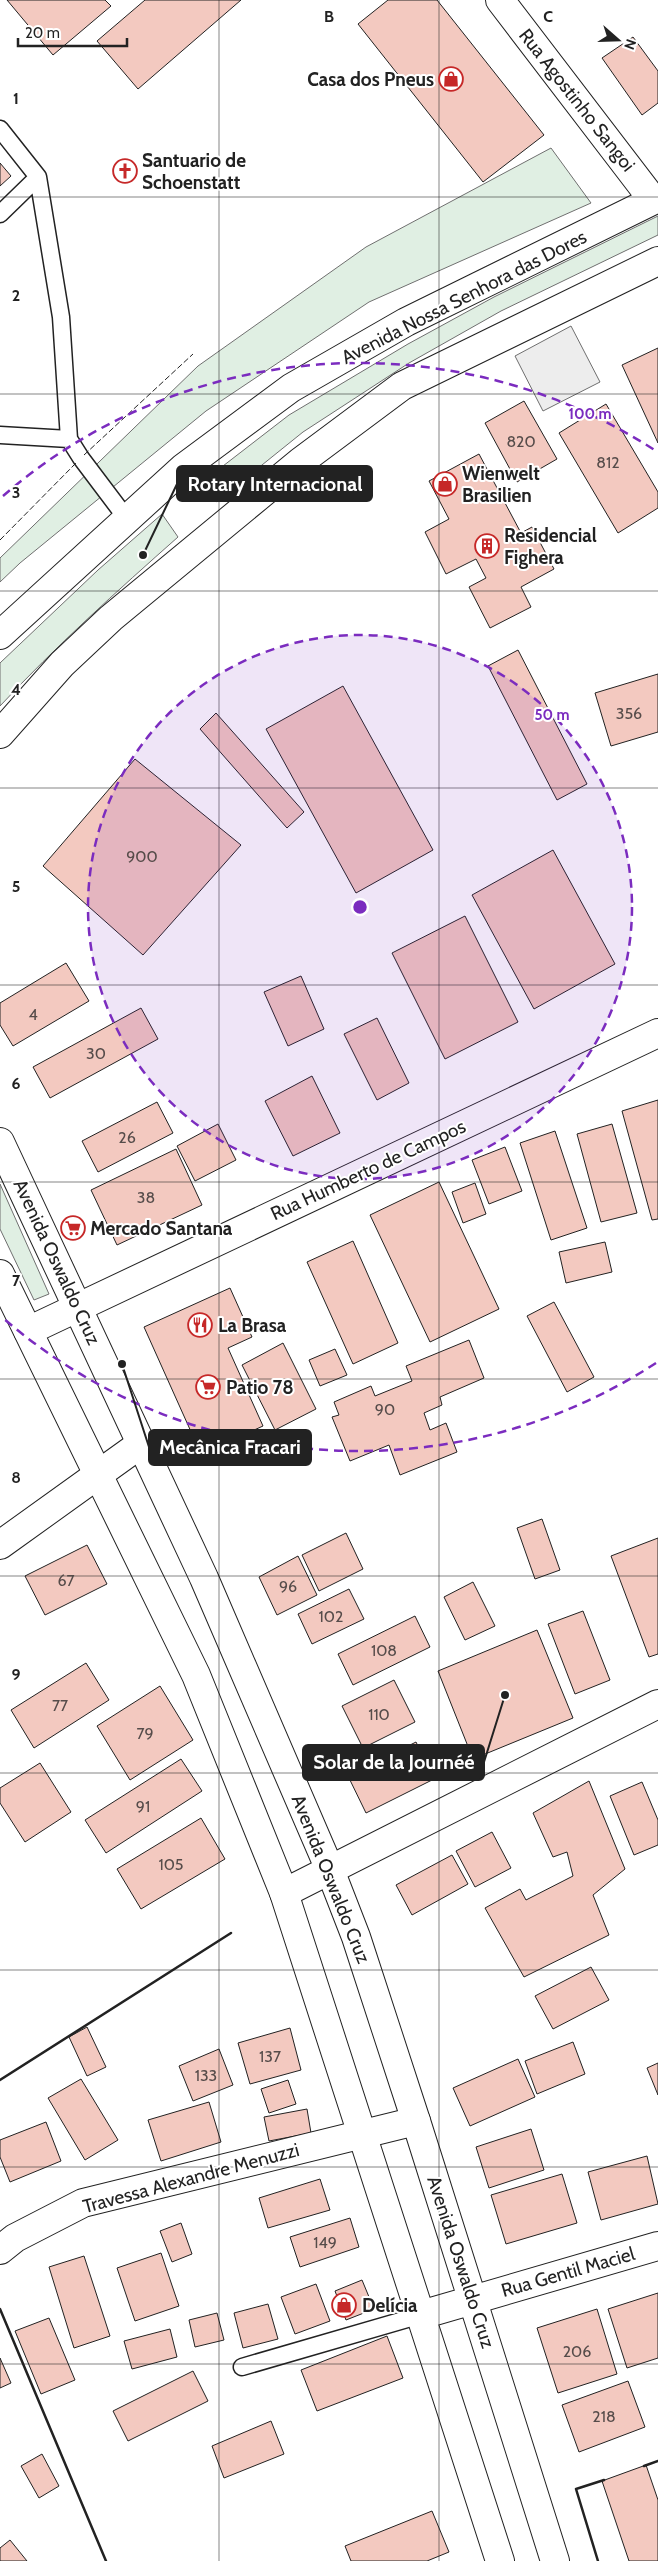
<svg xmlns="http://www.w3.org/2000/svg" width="658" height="2561" font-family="Cabin,sans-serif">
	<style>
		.green { fill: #e0efe3; stroke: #6f6f6f }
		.parking { fill: #ededed; stroke: #6f6f6f }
		.building { fill: #f3c9c0; stroke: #222 }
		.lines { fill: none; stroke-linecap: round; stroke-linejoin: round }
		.service-casing { stroke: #222; stroke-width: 19 }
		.minor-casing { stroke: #222; stroke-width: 30 }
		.tertiary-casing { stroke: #222; stroke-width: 30 }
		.primary-casing { stroke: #222; stroke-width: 30 }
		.service { stroke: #fff; stroke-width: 16 }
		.minor { stroke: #fff; stroke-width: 28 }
		.tertiary { stroke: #fff; stroke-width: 28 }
		.primary { stroke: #fff; stroke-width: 28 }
		.fence { stroke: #222; stroke-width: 1; stroke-dasharray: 6 2.5; stroke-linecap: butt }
		.wall { stroke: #222; stroke-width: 2.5 }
		.grid { fill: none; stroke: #222; stroke-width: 1; stroke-opacity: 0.55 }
		.ring { fill: none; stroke: #7b2cbf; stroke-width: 2.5; stroke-dasharray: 9 6 }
		.labels { text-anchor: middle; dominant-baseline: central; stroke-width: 4; stroke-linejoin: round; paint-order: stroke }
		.number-label { font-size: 16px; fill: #564c4a }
		.poi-label { font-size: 19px; font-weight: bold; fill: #222; stroke: #fff; text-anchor: start }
		.street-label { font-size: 19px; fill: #222; stroke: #fff }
		.grid-label { font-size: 16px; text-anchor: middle; font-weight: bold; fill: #222; stroke: #fff; stroke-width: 4; stroke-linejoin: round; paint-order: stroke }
		.centre { fill: #7b2cbf; stroke: #fff; stroke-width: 2.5 }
		.ring-label { font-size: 15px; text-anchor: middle; font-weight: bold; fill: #7b2cbf; stroke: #fff; stroke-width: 4; stroke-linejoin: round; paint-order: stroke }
		.leader { fill: none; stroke: #222; stroke-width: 2 }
		.callout-dot { fill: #222; stroke: #fff; stroke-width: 2 }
		.callout { fill: #222; stroke: #222; stroke-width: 2 }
		.callout-label { font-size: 20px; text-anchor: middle; font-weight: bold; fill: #fff }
	</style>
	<rect width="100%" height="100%" fill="#fff"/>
	<!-- green -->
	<path class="green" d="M 551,148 L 591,203 L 369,302 L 206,411 L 20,563 L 0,582 L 0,558 L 198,366 L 366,247 Z
		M 658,216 L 658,235 L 501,311 L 409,363 L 303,432 L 216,502 L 201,483 L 289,415 L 408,344 L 494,297 Z
		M 162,514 L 178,537 C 117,591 56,646 0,706 L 0,663 L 98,570 Z
		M 0,1184 L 49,1294 L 34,1300 L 0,1229 Z"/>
	<!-- parking -->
	<path class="parking" d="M 571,326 L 600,382 L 543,411 L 515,356 Z"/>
	<!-- building -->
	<path class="building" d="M 7,0 L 105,0 L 111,6 L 53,55 Z
		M 145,0 L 241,0 L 138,89 L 97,41 Z
		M 388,0 L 437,0 L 544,135 L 483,182 L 358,24 Z
		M 633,37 L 658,71 L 658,103 L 642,115 L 602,58 Z
		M 0,163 L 11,176 L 0,186 Z
		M 658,348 L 658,443 L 622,365 Z
		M 524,401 L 557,459 L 517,482 L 485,423 Z
		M 606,404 L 658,492 L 658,508 L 618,533 L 559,433 Z
		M 479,454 L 521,533 L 532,527 L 554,569 L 521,587 L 531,607 L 490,628 L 469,587 L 486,578 L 476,559 L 446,574 L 425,532 L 449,519 L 429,481 Z
		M 518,650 L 587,784 L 557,800 L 488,666 Z
		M 658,674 L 658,732 L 611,746 L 595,693 Z
		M 343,686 L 433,850 L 356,893 L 266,729 Z
		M 216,713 L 304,812 L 287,828 L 200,729 Z
		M 135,759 L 241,845 L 143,955 L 43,866 Z
		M 553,850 L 615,964 L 534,1009 L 472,895 Z
		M 465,916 L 518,1022 L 445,1059 L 392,953 Z
		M 66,963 L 89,1001 L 13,1046 L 0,1025 L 0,1003 Z
		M 301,976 L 324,1029 L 288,1046 L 264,992 Z
		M 141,1008 L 158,1039 L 50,1098 L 33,1067 Z
		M 377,1018 L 409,1083 L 377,1100 L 344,1034 Z
		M 312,1076 L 340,1133 L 293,1156 L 265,1101 Z
		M 658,1100 L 658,1219 L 652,1220 L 622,1111 Z
		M 157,1102 L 173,1133 L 98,1172 L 82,1141 Z
		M 218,1124 L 236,1160 L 195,1181 L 177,1146 Z
		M 612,1124 L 637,1213 L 601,1222 L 577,1134 Z
		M 555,1131 L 587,1228 L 551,1240 L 520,1143 Z
		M 505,1147 L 522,1191 L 489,1204 L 472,1160 Z
		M 176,1149 L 202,1205 L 117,1245 L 91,1190 Z
		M 439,1182 L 499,1309 L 430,1342 L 370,1215 Z
		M 475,1183 L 486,1214 L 463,1223 L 452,1192 Z
		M 353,1241 L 398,1343 L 353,1364 L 307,1262 Z
		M 605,1242 L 612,1272 L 566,1283 L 559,1252 Z
		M 230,1288 L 252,1337 L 228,1348 L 263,1426 L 201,1454 L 144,1327 Z
		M 554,1302 L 594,1377 L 567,1392 L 527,1316 Z
		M 469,1340 L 484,1378 L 440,1397 L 442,1405 L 424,1413 L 430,1430 L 446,1423 L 457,1452 L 400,1475 L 389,1445 L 350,1461 L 332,1417 L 339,1415 L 334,1402 L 371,1386 L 375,1396 L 412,1381 L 406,1366 Z
		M 283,1343 L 316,1409 L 275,1430 L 242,1365 Z
		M 335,1349 L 347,1375 L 320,1386 L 309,1360 Z
		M 542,1519 L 560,1570 L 535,1579 L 517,1528 Z
		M 346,1533 L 363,1569 L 319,1591 L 302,1555 Z
		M 658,1538 L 658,1654 L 649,1657 L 611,1556 Z
		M 87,1545 L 107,1584 L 45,1615 L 25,1576 Z
		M 298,1556 L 317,1595 L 277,1615 L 259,1577 Z
		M 473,1582 L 495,1626 L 465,1640 L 444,1597 Z
		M 349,1589 L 364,1619 L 312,1644 L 298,1614 Z
		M 583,1611 L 610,1680 L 575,1694 L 548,1624 Z
		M 415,1616 L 430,1647 L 353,1685 L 338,1654 Z
		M 537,1630 L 573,1718 L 473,1759 L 438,1671 Z
		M 86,1663 L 109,1700 L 34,1748 L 11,1710 Z
		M 394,1680 L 415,1722 L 363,1748 L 342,1706 Z
		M 160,1686 L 193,1740 L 130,1780 L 97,1726 Z
		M 416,1742 L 434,1779 L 366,1813 L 348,1776 Z
		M 181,1759 L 202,1791 L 106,1853 L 85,1820 Z
		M 40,1763 L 71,1812 L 25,1842 L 0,1803 L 0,1788 Z
		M 589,1781 L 625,1869 L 593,1895 L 609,1935 L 524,1977 L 485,1908 L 520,1889 L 526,1900 L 573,1876 L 567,1852 L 553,1857 L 533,1813 Z
		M 642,1782 L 658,1820 L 658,1845 L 634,1855 L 610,1796 Z
		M 201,1818 L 225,1859 L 141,1909 L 117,1869 Z
		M 492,1832 L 511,1868 L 475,1887 L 456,1851 Z
		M 452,1855 L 468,1884 L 412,1915 L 396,1885 Z
		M 591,1967 L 609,2000 L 553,2029 L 535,1996 Z
		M 87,2027 L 106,2067 L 87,2076 L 69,2037 Z
		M 290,2028 L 301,2070 L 250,2084 L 238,2043 Z
		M 573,2042 L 585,2074 L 537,2094 L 525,2061 Z
		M 219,2049 L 233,2085 L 193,2101 L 179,2066 Z
		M 518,2059 L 535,2097 L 470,2126 L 453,2088 Z
		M 658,2063 L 658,2095 L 647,2068 Z
		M 81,2079 L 118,2140 L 85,2160 L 48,2098 Z
		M 288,2080 L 296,2104 L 269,2113 L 261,2089 Z
		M 209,2102 L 221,2142 L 161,2161 L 148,2120 Z
		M 307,2109 L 311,2133 L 269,2141 L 264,2117 Z
		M 46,2122 L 61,2161 L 10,2182 L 0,2157 L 0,2140 Z
		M 531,2129 L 544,2170 L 489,2188 L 476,2147 Z
		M 647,2156 L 658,2204 L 601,2220 L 588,2172 Z
		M 562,2174 L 577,2223 L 506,2244 L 491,2195 Z
		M 320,2179 L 330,2210 L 268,2228 L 259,2198 Z
		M 350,2218 L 359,2247 L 300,2267 L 290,2237 Z
		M 181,2223 L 192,2254 L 172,2262 L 160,2231 Z
		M 161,2253 L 179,2306 L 135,2321 L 117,2268 Z
		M 84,2256 L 110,2336 L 74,2348 L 49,2267 Z
		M 362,2280 L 374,2309 L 346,2320 L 335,2291 Z
		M 316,2284 L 330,2321 L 295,2334 L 281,2297 Z
		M 658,2293 L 658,2358 L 627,2368 L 608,2309 Z
		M 268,2304 L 278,2339 L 243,2348 L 234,2313 Z
		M 597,2309 L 617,2374 L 558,2393 L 537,2328 Z
		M 217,2313 L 224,2340 L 195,2347 L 189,2320 Z
		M 49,2318 L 75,2380 L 41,2394 L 15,2331 Z
		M 170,2329 L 177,2357 L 132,2369 L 124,2341 Z
		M 387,2336 L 403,2378 L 317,2411 L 301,2370 Z
		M 0,2358 L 11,2383 L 0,2388 Z
		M 193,2371 L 208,2401 L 128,2441 L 113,2411 Z
		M 628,2381 L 645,2427 L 579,2452 L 562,2405 Z
		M 271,2421 L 284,2454 L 224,2478 L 212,2446 Z
		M 42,2454 L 59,2486 L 39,2498 L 21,2466 Z
		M 646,2465 L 658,2500 L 658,2561 L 629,2561 L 602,2481 Z
		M 432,2511 L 449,2552 L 427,2561 L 351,2561 L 345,2546 Z
		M 10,2540 L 27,2561 L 0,2561 L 0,2548 Z"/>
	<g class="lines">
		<!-- service casing -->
		<g class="service-casing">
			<path id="service" d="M 0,129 L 38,177 L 61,317 L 69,439 L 81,458 L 127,519
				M 0,214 L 38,177
				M 0,435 L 69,439
				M 242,2367 L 421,2315"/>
		</g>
		<!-- minor casing -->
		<g class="minor-casing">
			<path id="minor" d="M 28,1331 L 658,1033
				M 0,1545 L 142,1443
				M 284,1893 L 658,1704
				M 0,2250 L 15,2238 L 83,2203 L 416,2121"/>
		</g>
		<!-- tertiary casing -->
		<g class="tertiary-casing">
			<path id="tertiary" d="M 500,0 L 653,200
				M 0,1142 L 204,1578 L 330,1870 L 356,1937 L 416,2121 L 555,2561
				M 0,1274 L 196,1675 L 284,1893 L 500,2561
				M 421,2315 L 658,2246"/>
		</g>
		<!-- primary casing -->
		<g class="primary-casing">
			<path id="primary" d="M 0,635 L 183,468 L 291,388 L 406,322 L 658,198
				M 0,734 L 62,664 L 111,618 L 300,462 L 402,386 L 658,261"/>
		</g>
		<!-- service -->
		<use href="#service" class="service"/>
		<!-- minor -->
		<use href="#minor" class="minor"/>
		<!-- tertiary -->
		<use href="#tertiary" class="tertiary"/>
		<!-- primary -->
		<use href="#primary" class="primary"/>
		<!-- fence -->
		<path class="fence" d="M 84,455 L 193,354
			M 0,540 L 77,462"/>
		<!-- wall -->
		<path class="wall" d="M 0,2080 L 231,1933
			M 0,2309 L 106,2561
			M 644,2466 L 658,2461
			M 598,2561 L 576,2489 L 604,2480"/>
	</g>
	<!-- grid -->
	<path class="grid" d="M 219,0 L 219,2561M 439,0 L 439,2561M 0,197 L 658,197M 0,394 L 658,394M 0,591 L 658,591M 0,788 L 658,788M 0,985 L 658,985M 0,1182 L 658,1182M 0,1379 L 658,1379M 0,1576 L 658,1576M 0,1773 L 658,1773M 0,1970 L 658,1970M 0,2167 L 658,2167M 0,2364 L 658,2364"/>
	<!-- distance rings -->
	<circle cx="360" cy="907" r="272" fill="#7b2cbf" fill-opacity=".12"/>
	<g class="ring">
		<circle cx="360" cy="907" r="272"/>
		<path d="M656 1363A544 544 0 0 1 3 1318M3 496A544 544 0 0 1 656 451"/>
	</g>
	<!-- icons -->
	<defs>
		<g id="shop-ring" transform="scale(1.25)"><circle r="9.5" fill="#fff" stroke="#c62828" stroke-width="1.5"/><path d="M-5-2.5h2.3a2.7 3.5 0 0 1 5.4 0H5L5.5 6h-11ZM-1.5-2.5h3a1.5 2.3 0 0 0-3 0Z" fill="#c62828"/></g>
		<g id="church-ring" transform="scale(1.25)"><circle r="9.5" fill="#fff" stroke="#c62828" stroke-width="1.5"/><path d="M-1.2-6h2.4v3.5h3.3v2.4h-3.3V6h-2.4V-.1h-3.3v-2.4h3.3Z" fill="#c62828"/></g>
		<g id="building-ring" transform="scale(1.25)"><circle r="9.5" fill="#fff" stroke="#c62828" stroke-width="1.5"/><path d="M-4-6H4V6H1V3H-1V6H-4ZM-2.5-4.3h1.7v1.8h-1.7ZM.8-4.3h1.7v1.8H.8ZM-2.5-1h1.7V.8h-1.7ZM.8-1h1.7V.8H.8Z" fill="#c62828"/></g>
		<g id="supermarket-ring" transform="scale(1.25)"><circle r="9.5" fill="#fff" stroke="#c62828" stroke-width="1.5"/><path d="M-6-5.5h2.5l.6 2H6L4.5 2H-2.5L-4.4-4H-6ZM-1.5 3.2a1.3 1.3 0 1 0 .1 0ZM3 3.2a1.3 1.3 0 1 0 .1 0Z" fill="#c62828"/></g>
		<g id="restaurant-ring" transform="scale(1.25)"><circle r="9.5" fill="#fff" stroke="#c62828" stroke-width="1.5"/><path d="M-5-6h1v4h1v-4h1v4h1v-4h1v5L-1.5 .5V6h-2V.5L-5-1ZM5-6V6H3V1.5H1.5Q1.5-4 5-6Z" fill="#c62828"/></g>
	</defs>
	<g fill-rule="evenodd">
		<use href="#shop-ring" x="451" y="79"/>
		<use href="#church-ring" x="125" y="171"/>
		<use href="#shop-ring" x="445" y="484"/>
		<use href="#building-ring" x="487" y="546"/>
		<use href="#supermarket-ring" x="73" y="1228"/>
		<use href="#restaurant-ring" x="200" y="1325"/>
		<use href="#supermarket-ring" x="208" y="1387"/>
		<use href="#shop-ring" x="344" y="2305"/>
	</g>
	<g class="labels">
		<!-- number labels -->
		<g class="number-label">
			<text x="521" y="441">820</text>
			<text x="608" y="462">812</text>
			<text x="629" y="713">356</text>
			<text x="142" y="856">900</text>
			<text x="33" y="1014">4</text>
			<text x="96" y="1053">30</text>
			<text x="127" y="1137">26</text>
			<text x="146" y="1197">38</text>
			<text x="385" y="1409">90</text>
			<text x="66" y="1580">67</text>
			<text x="288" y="1586">96</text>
			<text x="331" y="1616">102</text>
			<text x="384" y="1650">108</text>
			<text x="60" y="1705">77</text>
			<text x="379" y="1714">110</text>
			<text x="145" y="1733">79</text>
			<text x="143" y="1806">91</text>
			<text x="171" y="1864">105</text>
			<text x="270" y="2056">137</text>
			<text x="206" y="2075">133</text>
			<text x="325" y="2242">149</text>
			<text x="577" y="2351">206</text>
			<text x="604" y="2416">218</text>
		</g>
		<!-- poi labels -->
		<g class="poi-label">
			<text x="434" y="79" text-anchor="end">Casa dos Pneus</text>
			<text x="142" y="160">Santuario de<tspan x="142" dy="22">Schoenstatt</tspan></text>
			<text x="462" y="473">Wienwelt<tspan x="462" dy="22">Brasilien</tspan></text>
			<text x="504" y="535">Residencial<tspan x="504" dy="22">Fighera</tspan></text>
			<text x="90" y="1228">Mercado Santana</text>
			<text x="218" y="1325">La Brasa</text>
			<text x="226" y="1387">Patio 78</text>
			<text x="362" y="2305">Delícia</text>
		</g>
		<!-- street labels -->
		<g class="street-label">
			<text transform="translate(577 100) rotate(52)">Rua Agostinho Sangoi</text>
			<text transform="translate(464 297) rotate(-27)">Avenida Nossa Senhora das Dores</text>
			<text transform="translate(368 1170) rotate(-25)">Rua Humberto de Campos</text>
			<text transform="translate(57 1262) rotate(65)">Avenida Oswaldo Cruz</text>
			<text transform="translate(331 1879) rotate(68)">Avenida Oswaldo Cruz</text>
			<text transform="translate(191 2178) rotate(-15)">Travessa Alexandre Menuzzi</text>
			<text transform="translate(461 2262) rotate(72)">Avenida Oswaldo Cruz</text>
			<text transform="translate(568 2272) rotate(-16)">Rua Gentil Maciel</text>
		</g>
	</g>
	<g class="grid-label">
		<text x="329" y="22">B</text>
		<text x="548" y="22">C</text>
		<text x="16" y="104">1</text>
		<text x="16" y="301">2</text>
		<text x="16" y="498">3</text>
		<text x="16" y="695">4</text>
		<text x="16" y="892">5</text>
		<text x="16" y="1089">6</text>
		<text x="16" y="1286">7</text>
		<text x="16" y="1483">8</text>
		<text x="16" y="1680">9</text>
	</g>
	<circle cx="360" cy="907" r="8" class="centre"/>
	<g class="ring-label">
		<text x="590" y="419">100 m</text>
		<text x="552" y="720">50 m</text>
	</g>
	<!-- callouts -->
	<path class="leader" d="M143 555L177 484M122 1364L149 1447M505 1695L484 1762"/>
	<g class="callout-dot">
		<circle cx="143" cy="555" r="5"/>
		<circle cx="122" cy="1364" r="5"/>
		<circle cx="505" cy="1695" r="5"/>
	</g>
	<g class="callout">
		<rect x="177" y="466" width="195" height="35" rx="5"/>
		<rect x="149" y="1430" width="162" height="35" rx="5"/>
		<rect x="303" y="1745" width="181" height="35" rx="5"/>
	</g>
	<g class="callout-label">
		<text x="275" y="491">Rotary Internacional</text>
		<text x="230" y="1454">Mecânica Fracari</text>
		<text x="394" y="1769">Solar de la Journéé</text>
	</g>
	<!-- north arrow -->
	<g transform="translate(618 40) rotate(110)" stroke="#ffffff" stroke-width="4" paint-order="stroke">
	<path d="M0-4L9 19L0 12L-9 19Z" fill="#222222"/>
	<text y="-8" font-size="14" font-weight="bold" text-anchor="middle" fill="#222222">N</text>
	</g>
	<!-- scale -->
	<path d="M18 38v8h109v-8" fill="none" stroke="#222222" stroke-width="2.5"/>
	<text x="25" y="38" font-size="15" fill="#222222" stroke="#ffffff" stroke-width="4" paint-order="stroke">20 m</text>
</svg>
